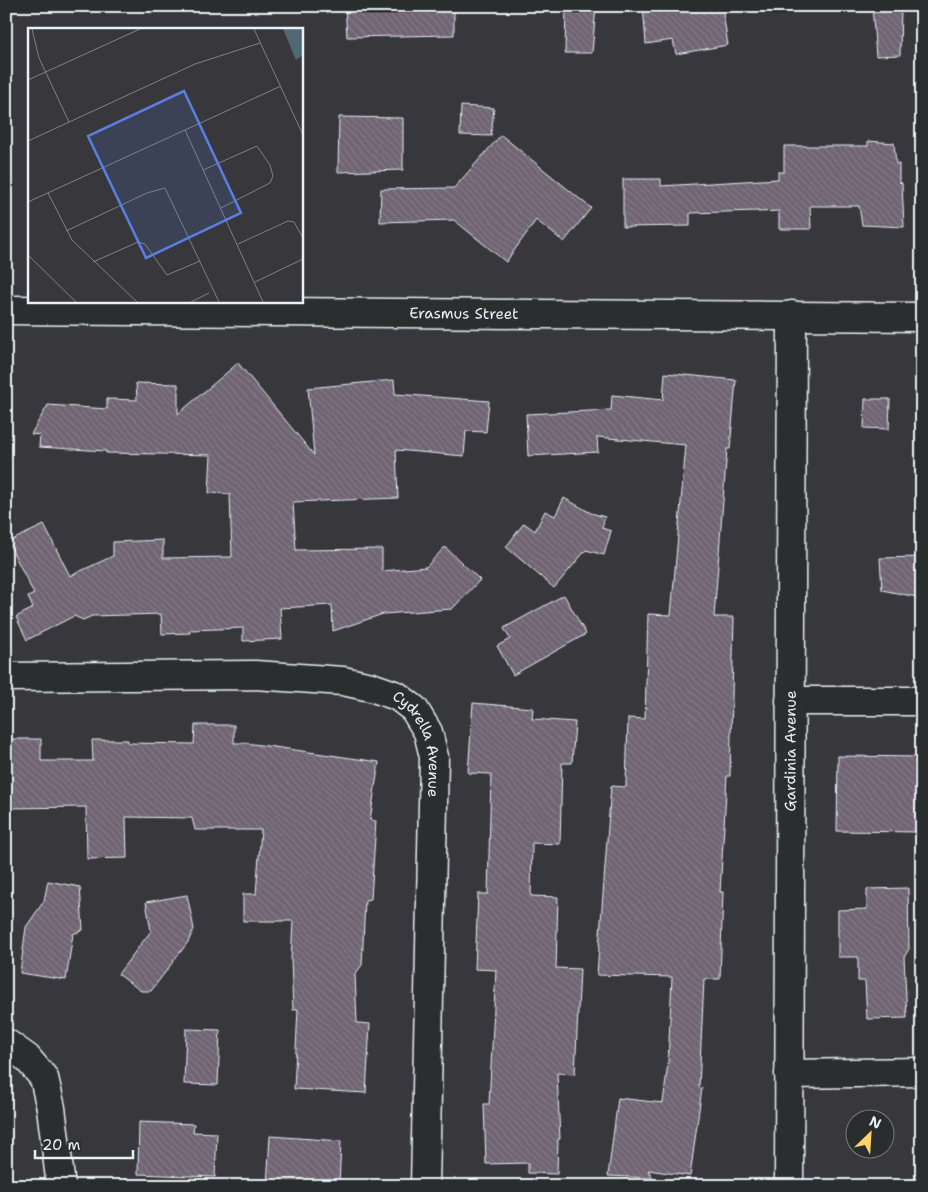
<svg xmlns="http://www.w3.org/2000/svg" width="928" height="1192" font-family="'Shantell Sans',sans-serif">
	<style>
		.building { fill: url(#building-back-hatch); stroke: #e8f1f8 }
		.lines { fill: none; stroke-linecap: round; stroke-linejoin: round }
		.minor-casing { stroke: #e8f1f8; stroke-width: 31 }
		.minor { stroke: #2a2d2e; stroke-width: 28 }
		.labels { text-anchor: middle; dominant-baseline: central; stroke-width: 4; stroke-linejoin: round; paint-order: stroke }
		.street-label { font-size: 15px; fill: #e8f1f8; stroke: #2a2d2e }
		.inset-road { fill: none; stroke: #7e8287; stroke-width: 1 }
		.view { fill: #5a7fe2; fill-opacity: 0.15; stroke: #5a7fe2; stroke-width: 2.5 }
		.inset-edge { fill: none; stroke: #e8f1f8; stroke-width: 2.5 }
	</style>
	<defs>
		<pattern id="building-back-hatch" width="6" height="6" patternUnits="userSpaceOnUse" patternTransform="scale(1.25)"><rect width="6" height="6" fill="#706372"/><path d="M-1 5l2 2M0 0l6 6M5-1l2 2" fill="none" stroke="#847a87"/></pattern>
	</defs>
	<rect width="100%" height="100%" fill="#38383c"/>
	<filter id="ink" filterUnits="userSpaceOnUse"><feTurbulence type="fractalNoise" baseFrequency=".02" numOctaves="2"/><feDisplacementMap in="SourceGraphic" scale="10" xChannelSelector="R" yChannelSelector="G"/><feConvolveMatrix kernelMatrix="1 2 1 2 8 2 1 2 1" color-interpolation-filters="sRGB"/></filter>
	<g filter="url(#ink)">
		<!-- building -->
		<path class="building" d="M 345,6 L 454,6 L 454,35 L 347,37 Z
			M 566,6 L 596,6 L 592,53 L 565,53 Z
			M 643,6 L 722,6 L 728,45 L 676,54 L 673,40 L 646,44 Z
			M 872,6 L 901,6 L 900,55 L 876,56 Z
			M 461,106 L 494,108 L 491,136 L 460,135 Z
			M 339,117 L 403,118 L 403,170 L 338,172 Z
			M 501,135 L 591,208 L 564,242 L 536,220 L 506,262 L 454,220 L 380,222 L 381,189 L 454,188 Z
			M 868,141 L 894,143 L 896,164 L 899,164 L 899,182 L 902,183 L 904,227 L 862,225 L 859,206 L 810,206 L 811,229 L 779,229 L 779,211 L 758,212 L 758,211 L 690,213 L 690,226 L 623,227 L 623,179 L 661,179 L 661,186 L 778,179 L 778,172 L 784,172 L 784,146 L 868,146 Z
			M 238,363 L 314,455 L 308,388 L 394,380 L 395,394 L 489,401 L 486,432 L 466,431 L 464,456 L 396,450 L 398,498 L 293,502 L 296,550 L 382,549 L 382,571 L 426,567 L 445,547 L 480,580 L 452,609 L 383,614 L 333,631 L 332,605 L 280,608 L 282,639 L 243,641 L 243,628 L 190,630 L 190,633 L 162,634 L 161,614 L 92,616 L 83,620 L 74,616 L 27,640 L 16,617 L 33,608 L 28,597 L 34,594 L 8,542 L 44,525 L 70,576 L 113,556 L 113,542 L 163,540 L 163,558 L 232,557 L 230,494 L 209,493 L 211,455 L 106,453 L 106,451 L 39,447 L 40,435 L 31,434 L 48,405 L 107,409 L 107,399 L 137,400 L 136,383 L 178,384 L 178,414 Z
			M 665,373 L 736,380 L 730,449 L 727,449 L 714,617 L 734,617 L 730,776 L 727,776 L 720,892 L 723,892 L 720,979 L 704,979 L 699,1087 L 702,1088 L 690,1176 L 648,1170 L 653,1178 L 608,1176 L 618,1098 L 663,1103 L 668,1063 L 672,977 L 597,975 L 611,786 L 626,787 L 628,718 L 645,719 L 648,614 L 671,615 L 686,445 L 597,437 L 598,452 L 528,456 L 526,414 L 611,410 L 612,395 L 663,400 Z
			M 865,399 L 890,399 L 889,429 L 864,428 Z
			M 564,498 L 591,513 L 605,517 L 602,528 L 611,531 L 604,555 L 586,550 L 554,588 L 506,547 L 524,523 L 535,531 L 545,511 L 555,516 Z
			M 922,557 L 922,598 L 882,590 L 880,558 Z
			M 564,595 L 586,634 L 513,675 L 497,646 L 510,639 L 504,628 Z
			M 473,703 L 533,708 L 532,719 L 575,722 L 572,763 L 562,763 L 560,844 L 532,843 L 531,896 L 558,897 L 556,968 L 580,969 L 575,1074 L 557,1073 L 560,1139 L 558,1139 L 557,1174 L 528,1173 L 528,1163 L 486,1164 L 484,1104 L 489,1104 L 496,970 L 475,969 L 478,894 L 488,894 L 491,774 L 468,773 Z
			M 195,725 L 234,725 L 234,743 L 246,743 L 379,762 L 370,820 L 376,821 L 371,899 L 365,900 L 362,965 L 355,974 L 357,1023 L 370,1024 L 366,1093 L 294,1089 L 298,1009 L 293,1010 L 291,959 L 293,921 L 243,921 L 243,894 L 256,894 L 261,830 L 195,830 L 192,818 L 126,817 L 127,858 L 87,859 L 86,807 L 6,808 L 6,739 L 41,739 L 41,761 L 93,761 L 92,740 L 128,740 L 128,743 L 194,744 Z
			M 838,756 L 922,757 L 922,832 L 837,831 Z
			M 48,881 L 80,887 L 83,930 L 73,934 L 66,980 L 20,973 L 26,927 L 44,901 Z
			M 908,888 L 909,949 L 904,957 L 907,1018 L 867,1019 L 865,981 L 858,981 L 858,957 L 838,957 L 838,910 L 867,909 L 867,889 Z
			M 187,895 L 194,929 L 188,942 L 151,991 L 141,991 L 118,974 L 151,931 L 146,902 Z
			M 186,1029 L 220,1030 L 218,1085 L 184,1084 Z
			M 139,1122 L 194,1124 L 193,1132 L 217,1133 L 215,1177 L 138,1174 Z
			M 270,1136 L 341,1141 L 339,1186 L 267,1186 Z"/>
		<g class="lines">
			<!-- minor casing -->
			<g class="minor-casing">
				<g id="minor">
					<path id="s1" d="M 6,310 L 922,317"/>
					<path id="s2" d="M 6,677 L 255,675 L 343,681 L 371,687 L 397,696 L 414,709 L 428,732 L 434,757 L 425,1186"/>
					<path d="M 790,701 L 922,701"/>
					<path d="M 6,1043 L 27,1058 L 44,1078 L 51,1108 L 61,1186"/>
					<path d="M 789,1074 L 922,1072"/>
					<path id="s3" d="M 789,1186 L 792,315"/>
				</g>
			</g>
			<!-- minor -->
			<use href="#minor" class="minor"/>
		</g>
	</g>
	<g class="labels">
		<!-- street labels -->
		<g class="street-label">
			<text stroke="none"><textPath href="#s1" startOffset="458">Erasmus Street</textPath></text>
			<text stroke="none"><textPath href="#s2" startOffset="449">Cydrella Avenue</textPath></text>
			<text stroke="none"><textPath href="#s3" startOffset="435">Gardinia Avenue</textPath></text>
		</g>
	</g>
	<!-- overview -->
	<g transform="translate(28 28)">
		<rect width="275" height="275" fill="#38383c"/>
		<path d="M 255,1 L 275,1 L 275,27 L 268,32 Z" fill="#506774"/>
		<path class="inset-road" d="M 4,1 L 11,30 L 41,94M 226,1 L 275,107M 0,52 L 112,1M 157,102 L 235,274M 0,113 L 167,36 L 232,15M 175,142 L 229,118 L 242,137 L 245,148 L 242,155 L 193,180M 20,165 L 44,212 L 109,274M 0,174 L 253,58M 38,203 L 119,165 L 137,160 L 191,274M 210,216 L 260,193 L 266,194 L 275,210M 0,227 L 48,274M 65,234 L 110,214 L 117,216 L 139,247 L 172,233M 227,254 L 275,231M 163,274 L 181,265"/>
		<path class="view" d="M 156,63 L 213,185 L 118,230 L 60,108 Z"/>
		<rect width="275" height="275" class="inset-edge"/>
	</g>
	<!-- margin -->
	<rect width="928" height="1192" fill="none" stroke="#2a2d2e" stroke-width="25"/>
	<rect x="12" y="12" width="903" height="1167" fill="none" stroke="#e8f1f8" stroke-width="2" filter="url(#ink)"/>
	<!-- north arrow -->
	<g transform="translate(870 1134) rotate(25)"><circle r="24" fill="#2a2d2e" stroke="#767b7f"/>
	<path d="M0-4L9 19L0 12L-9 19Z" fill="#ffd166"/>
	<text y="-8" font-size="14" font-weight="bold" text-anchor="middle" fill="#e8f1f8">N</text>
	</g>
	<!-- scale -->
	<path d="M35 1150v8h98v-8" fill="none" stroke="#e8f1f8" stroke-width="2.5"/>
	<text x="42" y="1150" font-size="15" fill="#e8f1f8" stroke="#2a2d2e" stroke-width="4" paint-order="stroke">20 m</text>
</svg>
